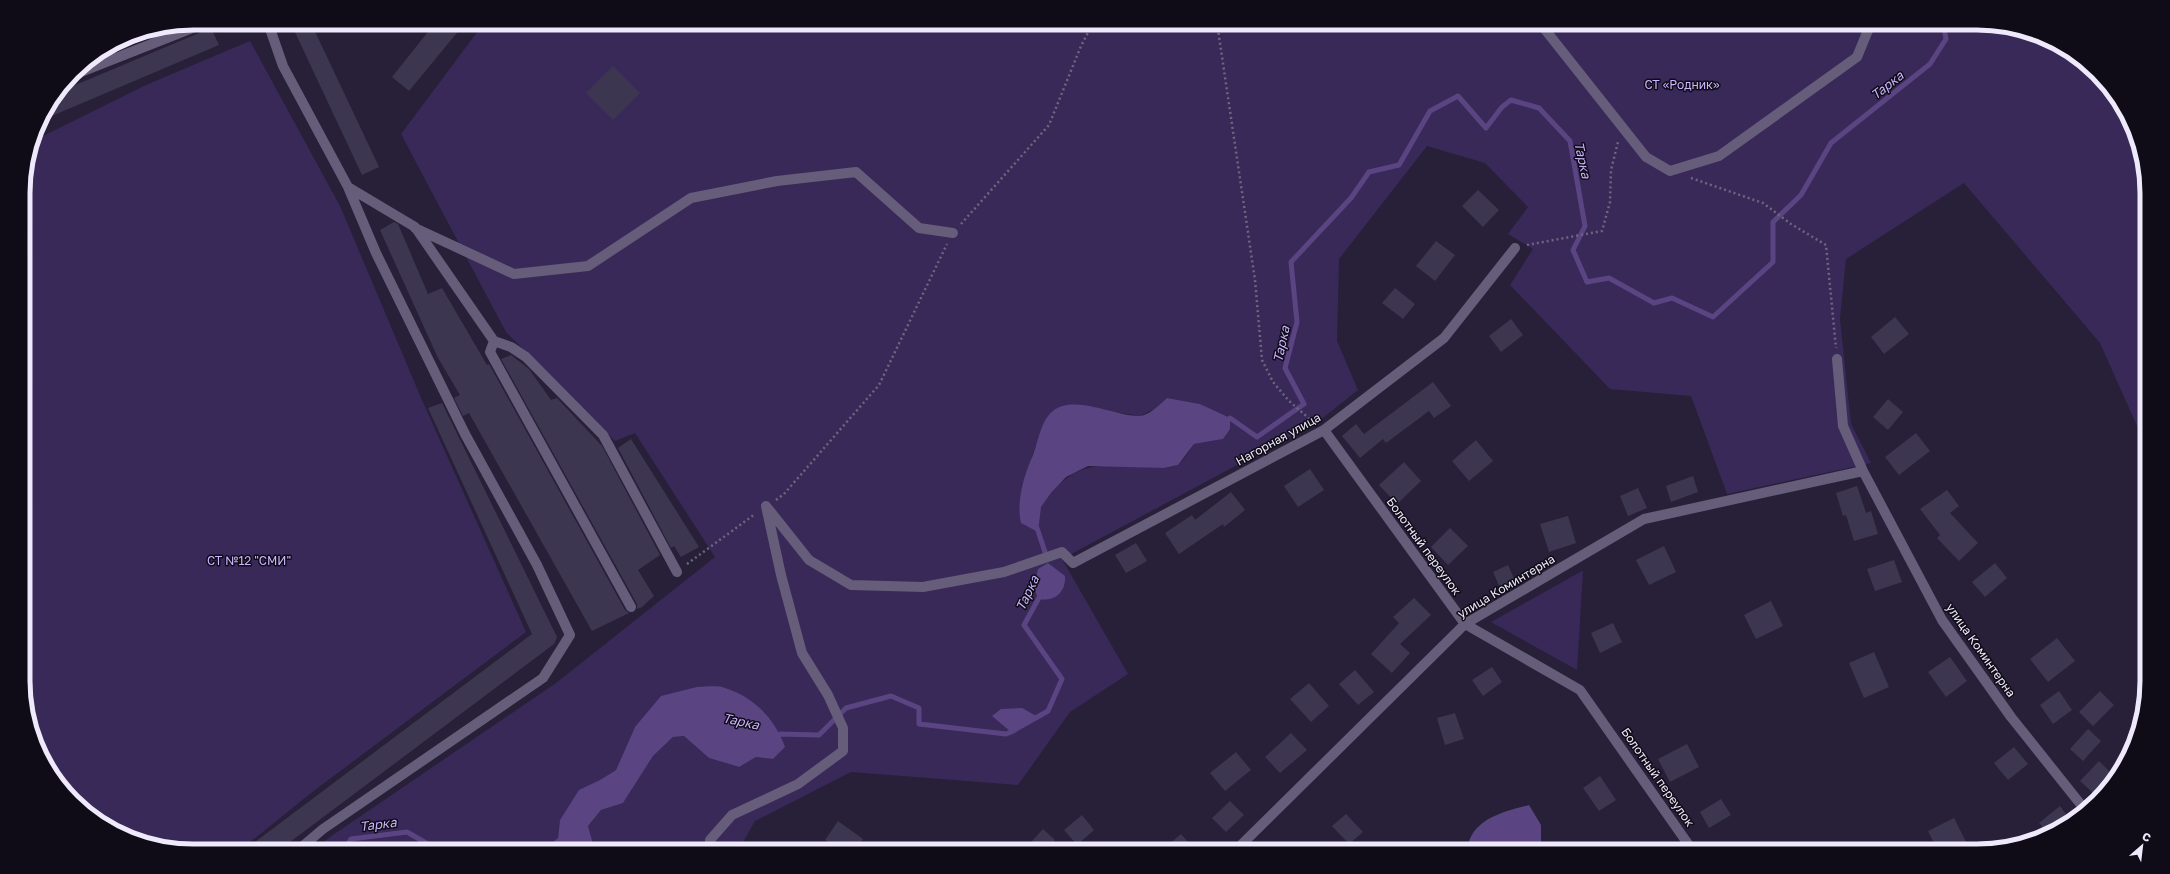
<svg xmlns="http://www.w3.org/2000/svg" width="2170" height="874" font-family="'Golos Text',sans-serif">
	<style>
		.green { fill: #392958; fill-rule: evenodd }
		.water { fill: #5a4582 }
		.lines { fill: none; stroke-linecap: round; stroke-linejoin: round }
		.stream { stroke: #5a4582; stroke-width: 5 }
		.building { fill: #3d3650 }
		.path { stroke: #6d677d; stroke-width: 2.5; stroke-dasharray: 2 3; stroke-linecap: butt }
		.minor { stroke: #655d79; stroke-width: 10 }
		.labels { text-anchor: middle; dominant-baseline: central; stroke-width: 3; stroke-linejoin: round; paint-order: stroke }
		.park-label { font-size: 12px; fill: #ccb6ff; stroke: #0f0c17 }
		.street-label { font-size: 12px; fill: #efeafb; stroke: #0f0c17 }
		.water-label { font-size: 13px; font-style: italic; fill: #c8b3fb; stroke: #0f0c17 }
		.rim { fill: none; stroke: #efeafb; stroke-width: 5 }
	</style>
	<rect width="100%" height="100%" fill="#272038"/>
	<!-- green -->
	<path class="green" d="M 484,23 L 1977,23 L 2032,32 L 2072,52 L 2105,81 L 2134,128 L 2146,170 L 2146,446 L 2100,343 L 1964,183 L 1846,259 L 1840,319 L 1851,424 L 1871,463 L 1727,494 L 1691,396 L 1610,389 L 1510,285 L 1533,249 L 1508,234 L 1528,207 L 1485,163 L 1427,146 L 1339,259 L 1337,341 L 1358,390 L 1319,421 L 1062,559 L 1128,674 L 1070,712 L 1018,785 L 851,772 L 755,821 L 738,851 L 595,851 L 588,826 L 601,810 L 623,803 L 653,756 L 673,737 L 684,736 L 709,758 L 738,767 L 756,757 L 773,759 L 785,747 L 635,727 L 616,770 L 600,780 L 560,820 L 558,838 L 542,851 L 313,851 L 330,837 L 556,683 L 715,557 L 635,433 L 615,441 L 506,332 L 401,134 ZM 1167,398 L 1200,404 L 1212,411 L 1223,439 L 1194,444 C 1190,450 1183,462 1177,465 C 1167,470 1154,467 1144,467 C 1093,464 1071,462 1041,507 L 1025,477 L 1043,425 L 1090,408 L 1140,416 L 1154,409 Z
		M 152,31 L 106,50 L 128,36 Z
		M 250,41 L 340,206 L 422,400 L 526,632 L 311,793 L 239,851 L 193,851 L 138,842 L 98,822 L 65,793 L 40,756 L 26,714 L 23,181 L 35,140 L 146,85 Z
		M 1583,571 L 1577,670 L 1491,622 L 1582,571 Z"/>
	<!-- water -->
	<path class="water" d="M 1167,398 L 1200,404 L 1230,418 L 1230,429 L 1223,439 L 1194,444 L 1178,465 L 1164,468 L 1088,466 L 1066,477 L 1051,493 L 1041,507 L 1038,532 L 1021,523 C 1016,502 1024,475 1033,455 C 1038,442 1041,420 1053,411 C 1074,394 1114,416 1139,416 C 1149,416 1160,404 1167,398 Z
		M 1048,563 L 1065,576 C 1066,593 1054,602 1038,599 L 1034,587 L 1038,569 Z
		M 697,687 C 706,687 717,685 725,688 C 754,697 775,719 785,747 L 773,759 L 756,757 L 739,767 L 709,758 L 684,736 L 673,737 L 653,756 L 623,803 L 601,810 L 588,826 L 595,851 L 542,851 L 558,838 L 560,820 L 579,790 L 600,780 L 616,770 L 635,727 L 661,696 Z
		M 1022,708 L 1038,717 L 1011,732 L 992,716 L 1001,709 Z
		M 1529,805 L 1541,825 L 1541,848 L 1570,851 L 1467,851 C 1470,819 1503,812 1529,805 Z"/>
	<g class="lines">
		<!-- stream -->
		<path class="stream" d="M 1224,422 L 1230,418 L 1257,437 L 1304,404 L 1285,368 L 1297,322 L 1291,262 L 1351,198 L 1369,172 L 1399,165 L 1430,111 L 1458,96 L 1486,128 L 1502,107 L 1511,100 L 1539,108 L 1570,141 L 1585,226 L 1573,250 L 1587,282 L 1609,278 L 1654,303 L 1672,298 L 1713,317 L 1773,262 L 1773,222 L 1801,195 L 1831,143 L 1930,64 L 1946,39 L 1943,23
			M 1037,528 L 1047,558
			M 775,737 L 780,734 L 819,735 L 846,708 L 891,696 L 919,708 L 919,724 L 1006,734 L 1011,732 L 1048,711 L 1062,679 L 1024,625 L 1041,594
			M 344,851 L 351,839 L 407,832 L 440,851"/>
	</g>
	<!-- building -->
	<path class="building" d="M 303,23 L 311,23 L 379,167 L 362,175 L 293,28 Z
		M 435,23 L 465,23 L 409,91 L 392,77 Z
		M 211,28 L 219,45 L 40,121 L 61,91 Z
		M 613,66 L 640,93 L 613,120 L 586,93 Z
		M 1478,190 L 1499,210 L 1483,227 L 1462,206 Z
		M 394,222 L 398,224 L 428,294 L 442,288 L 487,365 L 489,364 L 625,610 L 629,613 L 592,631 L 469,413 L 463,416 L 454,398 L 460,395 L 438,358 L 380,230 Z
		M 1436,241 L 1455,255 L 1435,281 L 1416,266 Z
		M 1395,288 L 1415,304 L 1403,319 L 1382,303 Z
		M 1895,317 L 1909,334 L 1884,354 L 1871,337 Z
		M 1511,319 L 1523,335 L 1501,352 L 1489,336 Z
		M 511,355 L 529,369 L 551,400 L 557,398 L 602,446 L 660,555 L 638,570 L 654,596 L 642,607 L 637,609 L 637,604 L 501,359 Z
		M 1433,382 L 1451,406 L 1434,418 L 1429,411 L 1386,443 L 1383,439 L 1360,458 L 1342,436 L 1356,424 L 1364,434 Z
		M 1888,399 L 1903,412 L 1888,430 L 1873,417 Z
		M 442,403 L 557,637 L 554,644 L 278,851 L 243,851 L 532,634 L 428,408 Z
		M 1916,433 L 1930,451 L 1899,475 L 1885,457 Z
		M 631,439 L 699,547 L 681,557 L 674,546 L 671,548 L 618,448 Z
		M 1476,440 L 1493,461 L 1469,481 L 1452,461 Z
		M 1404,462 L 1421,481 L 1397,504 L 1379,485 Z
		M 1310,469 L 1324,490 L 1298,507 L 1284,486 Z
		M 1693,476 L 1698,492 L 1671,502 L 1666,486 Z
		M 1857,486 L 1866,513 L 1871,511 L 1878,534 L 1854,541 L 1846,515 L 1843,516 L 1836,493 Z
		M 1638,488 L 1647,508 L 1628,516 L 1620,496 Z
		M 1947,490 L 1959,506 L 1950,513 L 1978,543 L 1959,561 L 1937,538 L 1940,535 L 1920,509 Z
		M 1231,492 L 1245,510 L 1224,527 L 1223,524 L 1179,554 L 1165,533 L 1192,515 L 1195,520 Z
		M 1568,516 L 1576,543 L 1549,552 L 1540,524 Z
		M 1450,528 L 1468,546 L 1448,565 L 1431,547 Z
		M 1136,543 L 1147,561 L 1126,573 L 1115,555 Z
		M 1664,546 L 1676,572 L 1649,585 L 1636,560 Z
		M 1894,560 L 1902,582 L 1875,591 L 1867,569 Z
		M 1995,563 L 2007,578 L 1985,597 L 1972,582 Z
		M 1508,565 L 1517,585 L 1502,592 L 1493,572 Z
		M 1414,598 L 1431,615 L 1400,644 L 1410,653 L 1392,673 L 1371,654 L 1399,623 L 1393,617 Z
		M 1771,601 L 1783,626 L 1756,639 L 1744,615 Z
		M 1613,623 L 1622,642 L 1600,653 L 1591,633 Z
		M 2057,638 L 2075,661 L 2048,682 L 2030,659 Z
		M 1874,652 L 1889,687 L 1864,698 L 1849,663 Z
		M 1950,657 L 1967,681 L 1946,697 L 1928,672 Z
		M 1492,667 L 1502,682 L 1483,696 L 1472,680 Z
		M 1355,670 L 1374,692 L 1358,705 L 1339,684 Z
		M 1309,683 L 1329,706 L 1311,722 L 1290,699 Z
		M 2059,691 L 2072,710 L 2053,724 L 2040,705 Z
		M 2100,691 L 2114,705 L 2093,726 L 2079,712 Z
		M 1455,713 L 1464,739 L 1445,745 L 1437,718 Z
		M 2088,729 L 2101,741 L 2083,761 L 2070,749 Z
		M 1291,733 L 1307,750 L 1280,773 L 1265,757 Z
		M 1687,744 L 1699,767 L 1670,782 L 1658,759 Z
		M 2014,747 L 2028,764 L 2008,780 L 1994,763 Z
		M 1236,752 L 1251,770 L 1225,791 L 1210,773 Z
		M 2099,761 L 2112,774 L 2093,793 L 2080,781 Z
		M 1600,776 L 1616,800 L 1599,811 L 1583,788 Z
		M 1721,799 L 1731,815 L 1709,828 L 1700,812 Z
		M 1230,801 L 1244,815 L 1226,832 L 1212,818 Z
		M 2060,806 L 2071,821 L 2048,833 L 2039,823 Z
		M 1346,814 L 1363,832 L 1349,844 L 1332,826 Z
		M 1082,815 L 1094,830 L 1077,845 L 1064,830 Z
		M 1954,818 L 1966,842 L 1950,851 L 1938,851 L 1928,831 Z
		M 838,821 L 863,839 L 855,851 L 841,851 L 825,840 Z
		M 1043,829 L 1055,840 L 1046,851 L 1023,851 Z
		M 1181,834 L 1196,851 L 1161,851 Z"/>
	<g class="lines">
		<!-- path -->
		<path class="path" d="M 1217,23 L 1255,280 L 1262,360 L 1273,382 L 1289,401 L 1312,421
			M 1691,178 L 1763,203 L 1791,224 L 1826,245 L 1836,348
			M 961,224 L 1049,125 L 1081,46 L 1093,23
			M 1527,245 L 1602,231 L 1610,202 L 1611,170 L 1618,142
			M 776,500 L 784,494 L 879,385 L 947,244
			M 687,564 L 755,514"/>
		<!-- minor -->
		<path class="minor" d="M 268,23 L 283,66 L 348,187 L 415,227 L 494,341 L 490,352 L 631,607
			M 1543,27 L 1646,157 L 1670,171 L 1719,156 L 1857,57 L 1871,23
			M 73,75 L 205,23
			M 415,228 L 514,274 L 588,266 L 691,198 L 777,181 L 856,172 L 919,228 L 953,233
			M 494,341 L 511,347 L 526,357 L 603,435 L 677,572
			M 1837,359 L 1843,426 L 1863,471 L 1942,620 L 2011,717 L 2086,811
			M 1324,430 L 1465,624 L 1580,690 L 1693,851
			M 297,851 L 323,829 L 543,678 L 570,635 L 537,565 L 465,434 L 376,253 L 348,187
			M 710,851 L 710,840 L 732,815 L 798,784 L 843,751 L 843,728 L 828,695 L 802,653 L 781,575 L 766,506 L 809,560 L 851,585 L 923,587 L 1004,572 L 1062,552 L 1073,563 L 1324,430 L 1444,338 L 1515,248
			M 1235,851 L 1465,624 L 1644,519 L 1863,471"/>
	</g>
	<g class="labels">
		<!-- park labels -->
		<g class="park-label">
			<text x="1682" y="84">СТ «Родник»</text>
			<text x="249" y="560">СТ №12 "СМИ"</text>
		</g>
		<!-- street labels -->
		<g class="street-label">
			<text transform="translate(1278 439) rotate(-29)">Нагорная улица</text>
			<text transform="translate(1424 546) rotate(54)">Болотный переулок</text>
			<text transform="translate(1506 586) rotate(-31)">улица Коминтерна</text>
			<text transform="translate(1981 650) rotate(55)">улица Коминтерна</text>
			<text transform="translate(1658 777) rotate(55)">Болотный переулок</text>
		</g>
		<!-- water labels -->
		<g class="water-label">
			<text transform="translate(1887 85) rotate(-38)">Тарка</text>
			<text transform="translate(1583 160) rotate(78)">Тарка</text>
			<text transform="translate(1281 344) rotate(-78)">Тарка</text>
			<text transform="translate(1027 593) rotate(-65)">Тарка</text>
			<text transform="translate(741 721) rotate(12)">Тарка</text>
			<text transform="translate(378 824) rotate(-7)">Тарка</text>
		</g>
	</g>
	<!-- crop -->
	<path d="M0 0H2170V874H0ZM193 30H1977A163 163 0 0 1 2140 193V681A163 163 0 0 1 1977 844H193A163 163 0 0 1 30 681V193A163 163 0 0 1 193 30Z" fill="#0f0c17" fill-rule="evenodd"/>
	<path class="rim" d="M193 30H1977A163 163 0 0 1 2140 193V681A163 163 0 0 1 1977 844H193A163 163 0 0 1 30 681V193A163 163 0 0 1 193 30Z"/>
	<!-- north arrow -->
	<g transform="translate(2142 846) rotate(28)" stroke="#0f0c17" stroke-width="3" paint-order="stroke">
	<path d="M0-3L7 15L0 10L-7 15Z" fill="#efeafb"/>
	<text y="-6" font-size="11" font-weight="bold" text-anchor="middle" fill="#efeafb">С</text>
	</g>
</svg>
